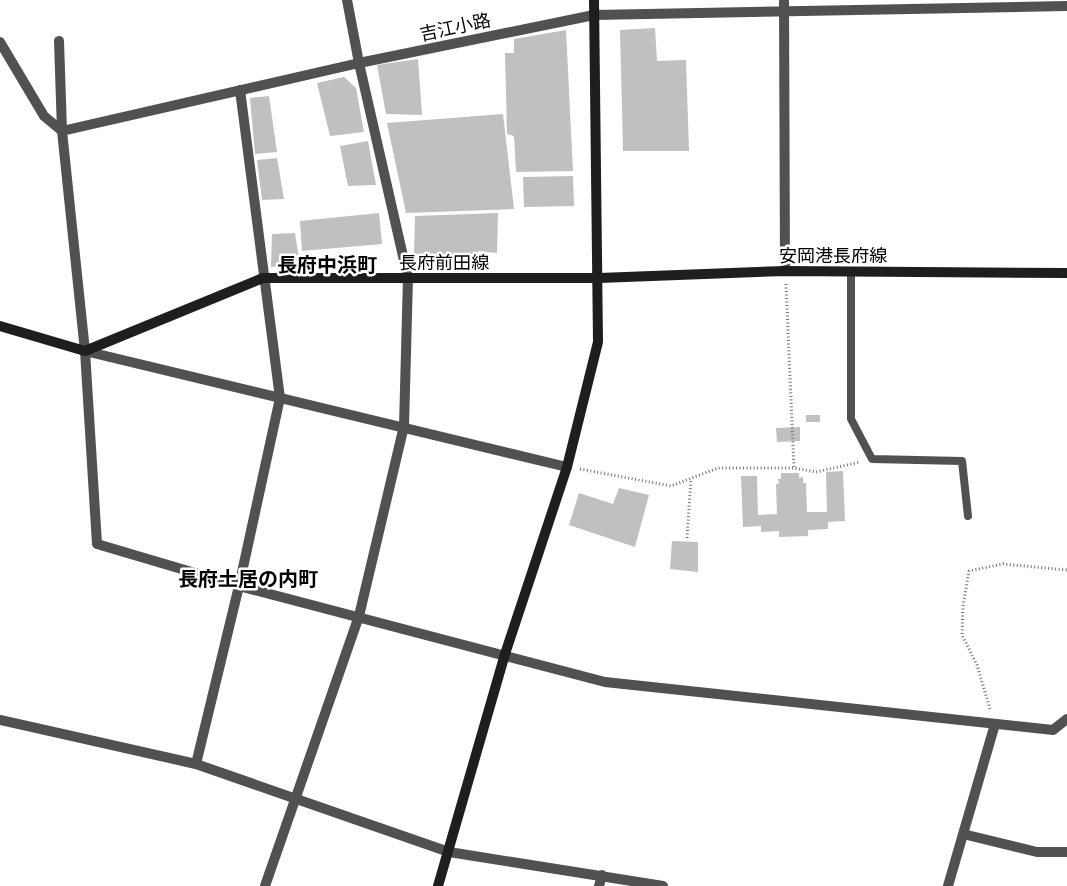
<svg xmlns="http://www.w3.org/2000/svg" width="1067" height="886" font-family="Quicksand,'Noto Sans JP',sans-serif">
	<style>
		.building { fill: #c0c0c0 }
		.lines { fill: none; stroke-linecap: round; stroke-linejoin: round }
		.path { stroke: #737373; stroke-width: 3; stroke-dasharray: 1 2.5; stroke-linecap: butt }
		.lane { stroke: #515151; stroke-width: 8 }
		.street { stroke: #515151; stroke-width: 10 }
		.secondary { stroke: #1e1e1e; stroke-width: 10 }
		.labels { text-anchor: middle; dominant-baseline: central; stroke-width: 5; stroke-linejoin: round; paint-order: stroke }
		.street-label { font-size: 18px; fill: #000; stroke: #fff }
		.quarter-label { font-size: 20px; font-weight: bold; fill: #000; stroke: #fff }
	</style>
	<rect width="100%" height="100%" fill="#fff"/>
	<!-- building -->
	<path class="building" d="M 655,28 L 657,61 L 686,60 L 689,151 L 623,151 L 620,30 Z
		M 566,30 L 573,171 L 516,172 L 514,136 L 507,134 L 505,53 L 514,53 L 514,39 Z
		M 418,59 L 422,115 L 386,114 L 377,65 Z
		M 344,77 L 356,88 L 364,132 L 330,136 L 317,83 Z
		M 269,96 L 277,152 L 255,154 L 250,98 Z
		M 503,114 L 514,209 L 406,213 L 387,123 Z
		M 368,141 L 376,185 L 348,186 L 340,146 Z
		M 277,158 L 284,199 L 262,200 L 257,160 Z
		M 573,176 L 574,206 L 524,207 L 523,177 Z
		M 379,213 L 382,244 L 302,251 L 300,221 Z
		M 498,213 L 497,253 L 478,251 L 479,259 L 426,261 L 414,253 L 415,216 Z
		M 295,233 L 300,265 L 271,267 L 272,234 Z
		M 806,415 L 820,415 L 820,422 L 806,422 Z
		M 800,427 L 800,441 L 777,442 L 776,428 Z
		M 843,471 L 845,521 L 828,522 L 828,529 L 808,530 L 808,536 L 779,537 L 779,531 L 761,532 L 761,526 L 743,527 L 741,476 L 757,476 L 758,515 L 777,514 L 776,484 L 779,484 L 778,479 L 781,479 L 781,473 L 799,473 L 799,478 L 803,477 L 803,483 L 806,483 L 807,512 L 827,512 L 826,472 Z
		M 619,488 L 649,495 L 635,547 L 569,525 L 579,493 L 613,504 Z
		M 672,541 L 698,542 L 698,572 L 670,569 Z"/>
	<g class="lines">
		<!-- path -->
		<path class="path" d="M 786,284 L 794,468
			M 580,469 L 671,486 L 718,468 L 794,468 L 816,472 L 860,462
			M 687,538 L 691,479
			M 990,709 L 977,665 L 962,635 L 963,606 L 969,571 L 1003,564 L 1067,570"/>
		<!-- lane -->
		<path class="lane" d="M 851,271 L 851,419 L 872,459 L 962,461 L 968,516"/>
		<!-- street -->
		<path class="street" d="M 784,0 L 785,271
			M 59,41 L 62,131 L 85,351 L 97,544 L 239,586 L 605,682 L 1053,730 L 1067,719
			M 0,42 L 44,116 L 62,131
			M 62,131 L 359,63 L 594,15 L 1067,6
			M 85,351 L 567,467
			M 0,720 L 196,764 L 449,852 L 663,886
			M 196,764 L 239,586 L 280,398 L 240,90
			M 963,834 L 1037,852 L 1067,852
			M 265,886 L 359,616 L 404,426 L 408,278 L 359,63 L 347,0
			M 599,886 L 602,875
			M 948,886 L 995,724"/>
		<!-- secondary -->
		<path class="secondary" d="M 0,326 L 85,351 L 263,278 L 599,278 L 785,271 L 1067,273
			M 438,886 L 505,654 L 567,467 L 598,342 L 594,0"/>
	</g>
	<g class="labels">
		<!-- street labels -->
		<g class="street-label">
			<text transform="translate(455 27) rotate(-12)">吉江小路</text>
			<text x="833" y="255">安岡港長府線</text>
			<text x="444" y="262">長府前田線</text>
		</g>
		<!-- quarter labels -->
		<g class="quarter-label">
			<text x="327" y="264">長府中浜町</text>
			<text x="248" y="578">長府土居の内町</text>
		</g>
	</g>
</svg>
